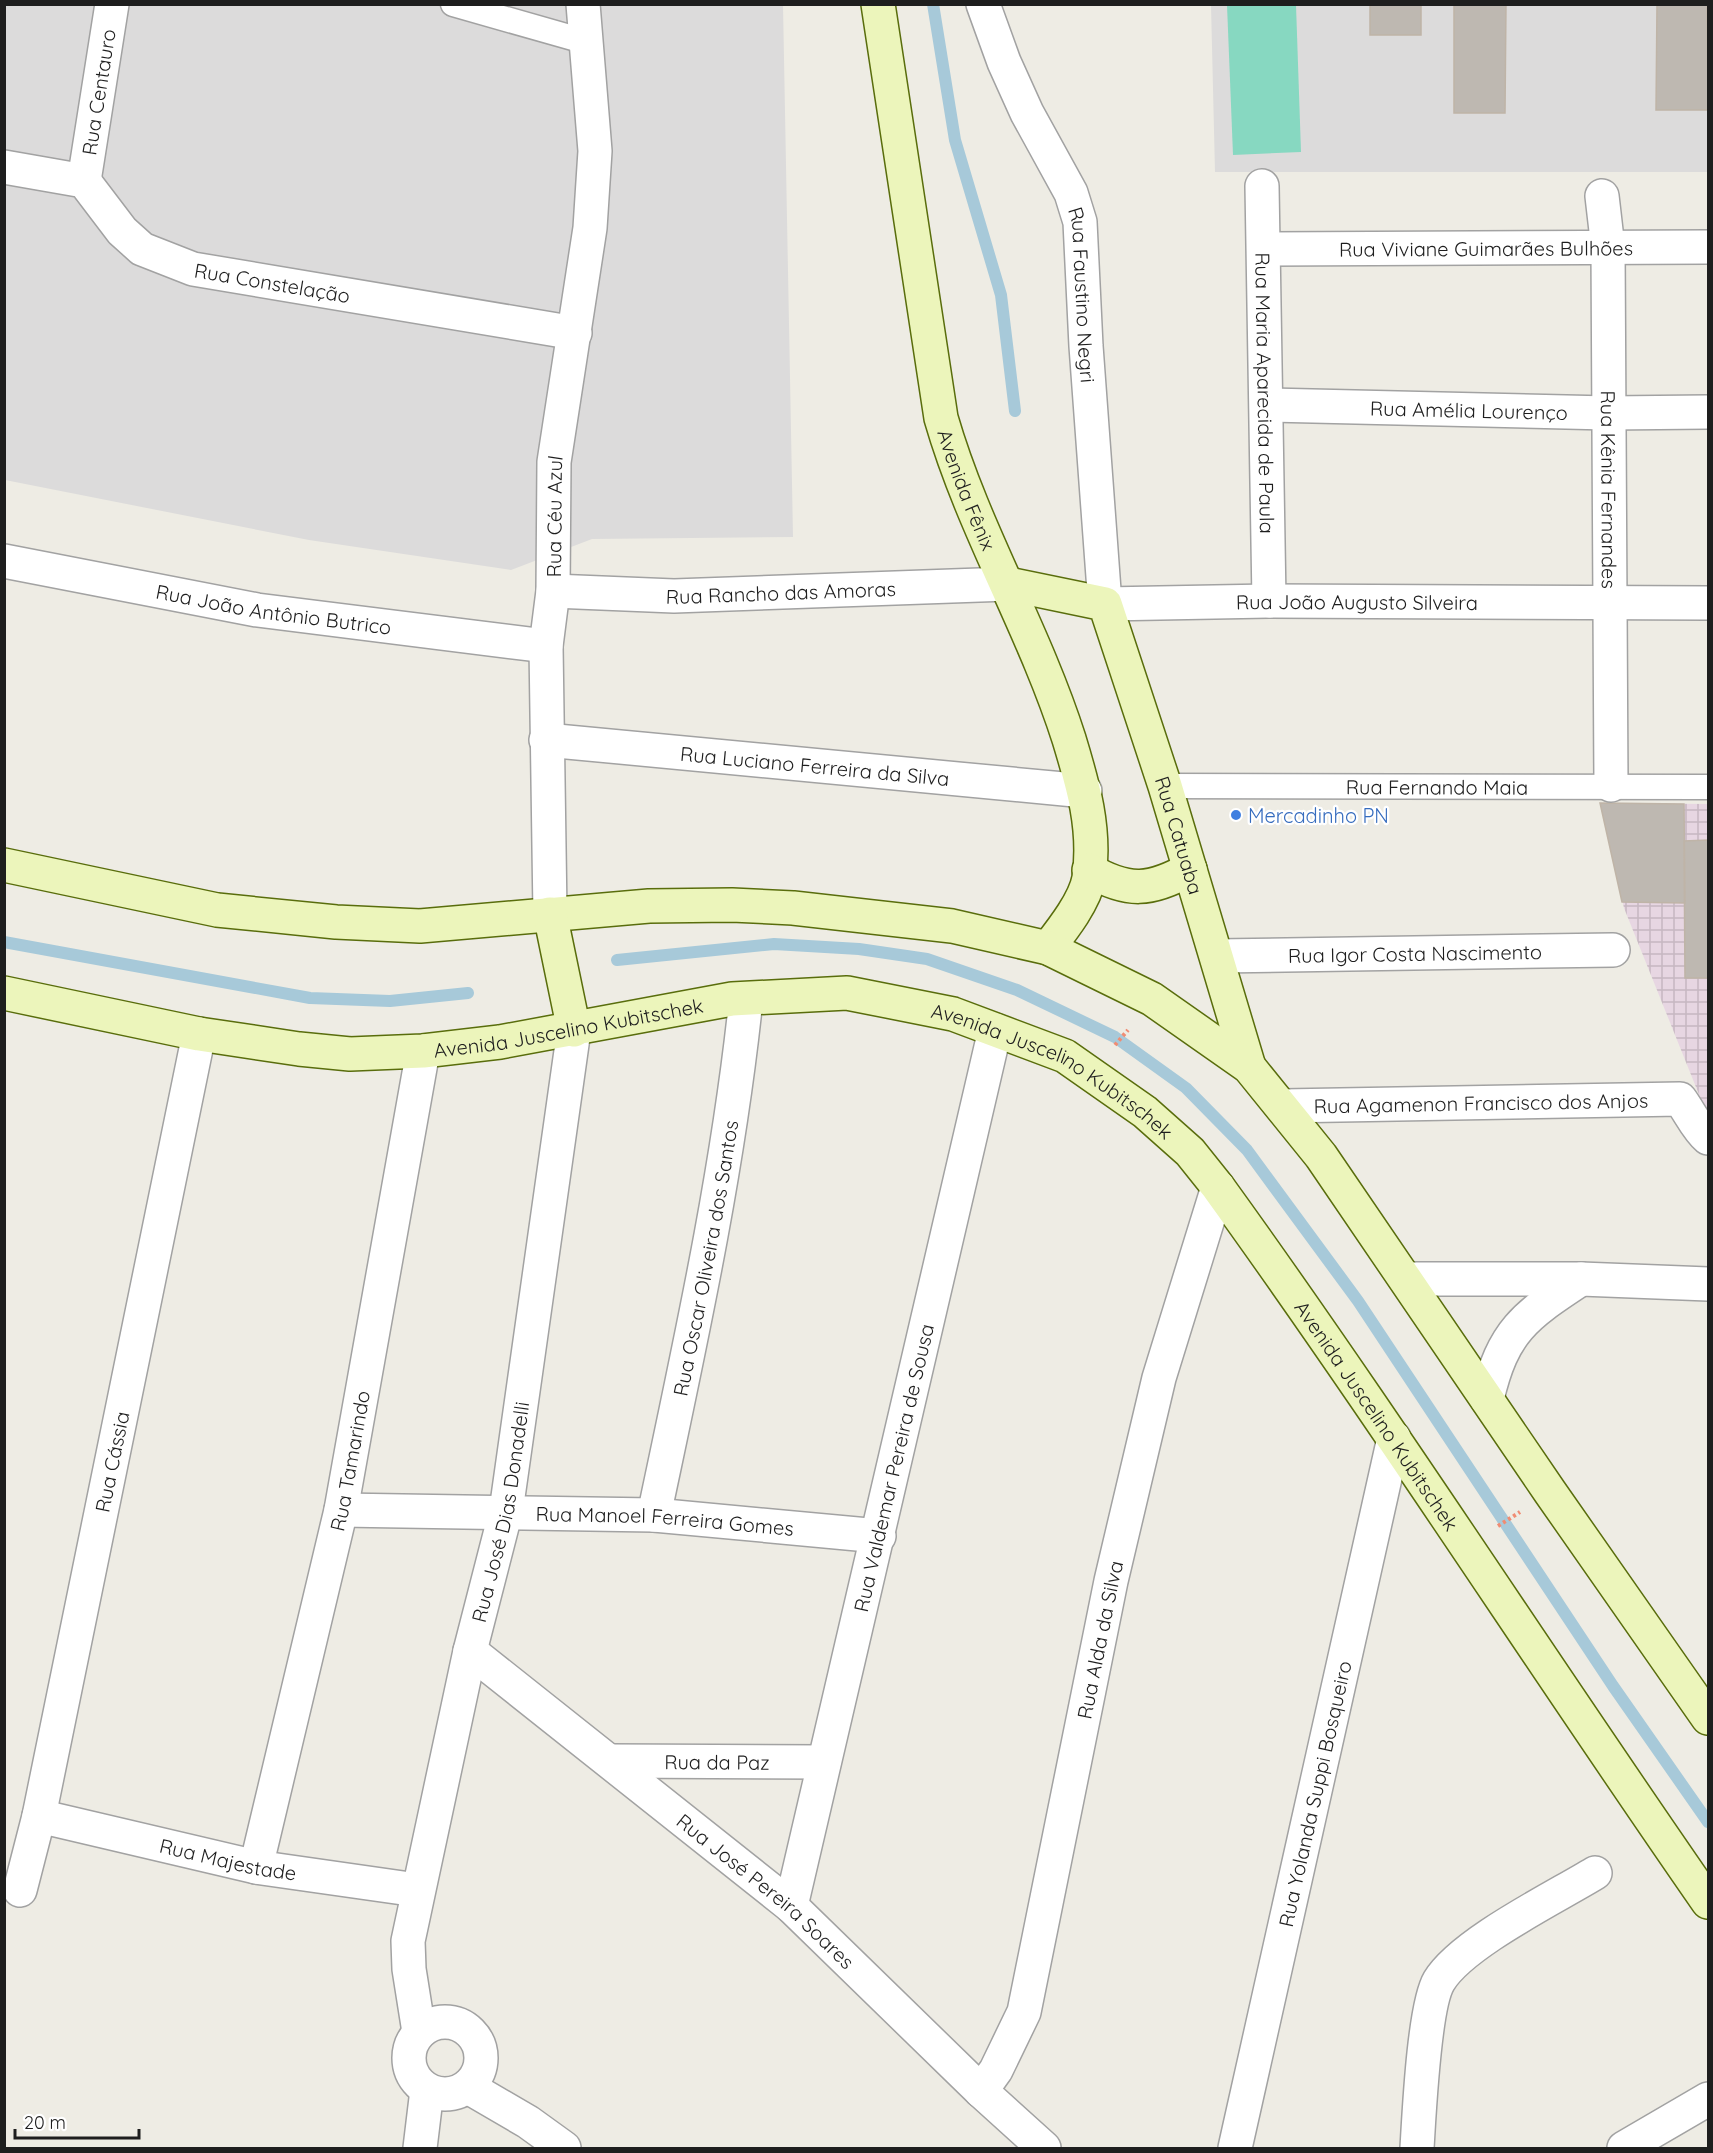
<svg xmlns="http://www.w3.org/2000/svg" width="1713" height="2153" font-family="Quicksand,sans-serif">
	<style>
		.residential { fill: #dcdbdb }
		.industrial { fill: url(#industrial-grid) }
		.pitch { fill: #87d8c1 }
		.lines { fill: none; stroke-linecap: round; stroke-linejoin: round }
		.stream { stroke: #a7c9d9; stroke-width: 12 }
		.building { fill: #beb8b1; stroke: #bfb4a7; stroke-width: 1.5 }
		.lane-casing { stroke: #a2a2a2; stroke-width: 27 }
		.street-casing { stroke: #a2a2a2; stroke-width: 36 }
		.secondary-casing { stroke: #596d0c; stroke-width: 36 }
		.path { stroke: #f08c73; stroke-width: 4; stroke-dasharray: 3 3; stroke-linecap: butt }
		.lane { stroke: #fff; stroke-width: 24 }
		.street { stroke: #fff; stroke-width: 33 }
		.secondary { stroke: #ecf5bb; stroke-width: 33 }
		.shop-dot { fill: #3f7fe0; stroke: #fff; stroke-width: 2 }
		.labels { text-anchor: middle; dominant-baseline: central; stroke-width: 4.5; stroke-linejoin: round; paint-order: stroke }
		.street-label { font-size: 20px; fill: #1e1e1e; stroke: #fff }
		.shop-label { font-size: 20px; fill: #366cbe; stroke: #fff; text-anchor: start }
	</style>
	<defs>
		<pattern id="industrial-grid" width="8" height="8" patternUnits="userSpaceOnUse" patternTransform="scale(1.5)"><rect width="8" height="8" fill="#e7d6e2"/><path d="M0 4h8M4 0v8" fill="none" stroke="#c6b7c1"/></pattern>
	</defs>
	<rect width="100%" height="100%" fill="#eeece4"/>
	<!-- residential -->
	<path class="residential" d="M 4,5 L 783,5 L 793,537 L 592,539 L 511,570 L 309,540 L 5,480 Z
		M 1211,5 L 1708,5 L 1708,172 L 1215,172 Z"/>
	<!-- industrial -->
	<path class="industrial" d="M 1600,803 L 1708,804 L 1708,1117 L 1624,908 Z"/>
	<!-- pitch -->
	<path class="pitch" d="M 1227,5 L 1296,5 L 1301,152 L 1233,155 Z"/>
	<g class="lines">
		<!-- stream -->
		<path class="stream" d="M 933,4 L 955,140 L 1001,295 L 1015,411
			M 4,942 L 310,998 L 390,1001 L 468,993
			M 617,960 L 774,944 L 859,949 L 927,959 L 1017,990 L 1115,1037 L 1186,1088 L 1247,1150 L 1358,1301 L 1613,1686 L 1708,1822"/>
	</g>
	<!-- building -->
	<path class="building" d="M 1370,4 L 1421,4 L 1421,35 L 1370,35 Z
		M 1454,4 L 1506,4 L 1505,113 L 1454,113 Z
		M 1657,4 L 1707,4 L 1708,110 L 1656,110 Z
		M 1600,803 L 1684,804 L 1685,903 L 1622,902 Z
		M 1708,840 L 1708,978 L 1685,978 L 1684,841 Z"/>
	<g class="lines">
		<!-- lane casing -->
		<g class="lane-casing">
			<g id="lane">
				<path d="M 453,4 L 587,42"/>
				<path id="s1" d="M 1165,786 L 1708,787"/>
			</g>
		</g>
		<!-- street casing -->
		<g class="street-casing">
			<g id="street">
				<path id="s2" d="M 983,4 L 1004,62 L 1027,113 L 1071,193 L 1080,222 L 1086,346 L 1105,604 L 1269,601 L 1708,603"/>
				<path id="s3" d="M 4,167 L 84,181 L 122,231 L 142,249 L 193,269 L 575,333"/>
				<path id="s4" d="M 84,181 L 112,4"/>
				<path id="s5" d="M 1262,186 L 1269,601"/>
				<path id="s6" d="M 1602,196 L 1608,248 L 1611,785"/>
				<path id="s7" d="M 1264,249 L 1708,247"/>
				<path id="s8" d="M 1267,405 L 1608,413 L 1708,412"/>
				<path id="s9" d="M 4,561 L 257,610 L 546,646"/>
				<path id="s10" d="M 553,591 L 674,596 L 1008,584"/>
				<path id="s11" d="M 546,740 L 1085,791"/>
				<path id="s12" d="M 550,914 L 546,646 L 553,591 L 554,462 L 590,228 L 595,151 L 583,4"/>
				<path id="s13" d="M 1217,956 L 1613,950"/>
				<path id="s14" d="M 1283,1106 L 1680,1099 C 1689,1111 1697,1129 1708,1138"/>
				<path d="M 1406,1279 L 1581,1279 L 1708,1284"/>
				<path d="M 1487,1399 C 1503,1330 1525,1316 1581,1279"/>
				<path id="s15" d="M 341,1510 L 654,1515 L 879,1536"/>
				<path id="s16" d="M 654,1515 C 690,1344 728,1173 746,999"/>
				<path id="s17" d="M 470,1651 L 791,1906 L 981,2091 L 1044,2148"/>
				<path id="s18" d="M 611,1761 L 824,1762"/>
				<path id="s19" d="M 39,1816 L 256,1867 L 417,1890"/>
				<path id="s20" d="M 256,1867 L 341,1510 L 423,1051"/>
				<path id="s21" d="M 20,1890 L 39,1816 L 199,1034"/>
				<path id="s22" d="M 791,1906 L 995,1030"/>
				<circle cx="445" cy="2058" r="36"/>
				<path id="s23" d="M 419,2032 L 409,1969 L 408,1941 L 470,1651 L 506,1511 L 574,1030"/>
				<path d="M 468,2087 L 528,2122 L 564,2148"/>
				<path id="s24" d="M 981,2091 L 996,2070 L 1024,2012 L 1111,1581 L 1159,1378 L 1218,1187"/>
				<path d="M 420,2148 L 427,2090"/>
				<path id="s25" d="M 1235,2148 L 1394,1438"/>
				<path d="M 1417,2148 C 1419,2116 1424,2006 1439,1981 C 1462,1943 1554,1898 1595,1873"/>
				<path d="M 1624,2148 L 1708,2099"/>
			</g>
		</g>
		<!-- secondary casing -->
		<g class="secondary-casing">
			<g id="secondary">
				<path id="s26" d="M 878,4 L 941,418 C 973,529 1034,629 1069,739 C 1083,785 1096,829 1089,878 C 1085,901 1062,930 1048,948"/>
				<path id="s27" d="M 1008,584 L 1105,604 L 1165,786 L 1249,1067"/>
				<path d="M 4,865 L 217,910 L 336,922 L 420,926 L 649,906 L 732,905 L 793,908 L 952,926 L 1048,948 L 1152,999 L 1249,1067 L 1321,1156 L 1550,1492 L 1708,1718"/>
				<path d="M 1089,870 C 1128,893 1151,891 1190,869"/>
				<path d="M 550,914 L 574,1030"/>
				<path id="s28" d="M 4,993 L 199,1034 L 299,1049 L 350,1054 L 423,1051 L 500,1042 L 732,999 L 847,993 L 953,1014 L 1065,1056 L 1145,1112 L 1190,1152 L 1218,1187 C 1387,1421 1543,1665 1708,1902"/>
			</g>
		</g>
		<!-- path -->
		<path class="path" d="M 1115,1045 L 1128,1030
			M 1498,1526 L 1520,1512"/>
		<!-- lane -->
		<use href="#lane" class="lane"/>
		<!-- street -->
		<use href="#street" class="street"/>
		<!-- secondary -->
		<use href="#secondary" class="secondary"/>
	</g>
	<!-- markers -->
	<circle class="shop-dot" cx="1236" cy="815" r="6"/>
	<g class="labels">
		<!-- street labels -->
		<g class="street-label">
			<text stroke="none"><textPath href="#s4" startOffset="90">Rua Centauro</textPath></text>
			<text stroke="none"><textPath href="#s7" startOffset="222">Rua Viviane Guimarães Bulhões</textPath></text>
			<text stroke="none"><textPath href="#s3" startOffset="306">Rua Constelação</textPath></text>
			<text stroke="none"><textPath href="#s2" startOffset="312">Rua Faustino Negri</textPath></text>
			<text stroke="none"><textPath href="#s5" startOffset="207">Rua Maria Aparecida de Paula</textPath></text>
			<text stroke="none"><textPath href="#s8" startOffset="202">Rua Amélia Lourenço</textPath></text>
			<text stroke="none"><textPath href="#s26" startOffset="495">Avenida Fênix</textPath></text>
			<text stroke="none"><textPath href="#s6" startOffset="294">Rua Kênia Fernandes</textPath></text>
			<text stroke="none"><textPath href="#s12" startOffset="398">Rua Céu Azul</textPath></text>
			<text stroke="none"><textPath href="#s10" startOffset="228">Rua Rancho das Amoras</textPath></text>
			<text stroke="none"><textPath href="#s2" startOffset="874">Rua João Augusto Silveira</textPath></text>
			<text stroke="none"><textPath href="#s9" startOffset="274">Rua João Antônio Butrico</textPath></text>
			<text stroke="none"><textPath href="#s11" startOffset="270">Rua Luciano Ferreira da Silva</textPath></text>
			<text stroke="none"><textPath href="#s1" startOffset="272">Rua Fernando Maia</textPath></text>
			<text stroke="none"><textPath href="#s27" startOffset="342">Rua Catuaba</textPath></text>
			<text stroke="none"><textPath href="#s13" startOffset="198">Rua Igor Costa Nascimento</textPath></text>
			<text stroke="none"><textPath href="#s28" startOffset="572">Avenida Juscelino Kubitschek</textPath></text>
			<text stroke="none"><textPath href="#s28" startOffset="1076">Avenida Juscelino Kubitschek</textPath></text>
			<text stroke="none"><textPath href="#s14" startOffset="198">Rua Agamenon Francisco dos Anjos</textPath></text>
			<text stroke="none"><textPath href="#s16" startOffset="262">Rua Oscar Oliveira dos Santos</textPath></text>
			<text stroke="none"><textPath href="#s28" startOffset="1562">Avenida Juscelino Kubitschek</textPath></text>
			<text stroke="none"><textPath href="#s20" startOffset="417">Rua Tamarindo</textPath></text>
			<text stroke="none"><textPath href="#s21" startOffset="438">Rua Cássia</textPath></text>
			<text stroke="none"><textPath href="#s22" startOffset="450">Rua Valdemar Pereira de Sousa</textPath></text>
			<text stroke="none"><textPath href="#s23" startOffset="531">Rua José Dias Donadelli</textPath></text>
			<text stroke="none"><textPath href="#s15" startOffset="324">Rua Manoel Ferreira Gomes</textPath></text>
			<text stroke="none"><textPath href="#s24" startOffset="470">Rua Alda da Silva</textPath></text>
			<text stroke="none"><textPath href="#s18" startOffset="106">Rua da Paz</textPath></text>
			<text stroke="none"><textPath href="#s25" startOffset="363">Rua Yolanda Suppi Bosqueiro</textPath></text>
			<text stroke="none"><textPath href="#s19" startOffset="194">Rua Majestade</textPath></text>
			<text stroke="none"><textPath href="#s17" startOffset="381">Rua José Pereira Soares</textPath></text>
		</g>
		<!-- shop labels -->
		<g class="shop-label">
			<text x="1248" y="815">Mercadinho PN</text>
		</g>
	</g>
	<!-- border -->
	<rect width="1713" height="2153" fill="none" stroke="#1e1e1e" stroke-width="12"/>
	<!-- scale -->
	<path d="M15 2129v9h124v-9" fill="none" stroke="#1e1e1e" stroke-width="3"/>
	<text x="24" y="2129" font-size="18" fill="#1e1e1e" stroke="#ffffff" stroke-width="4.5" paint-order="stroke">20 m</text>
</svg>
